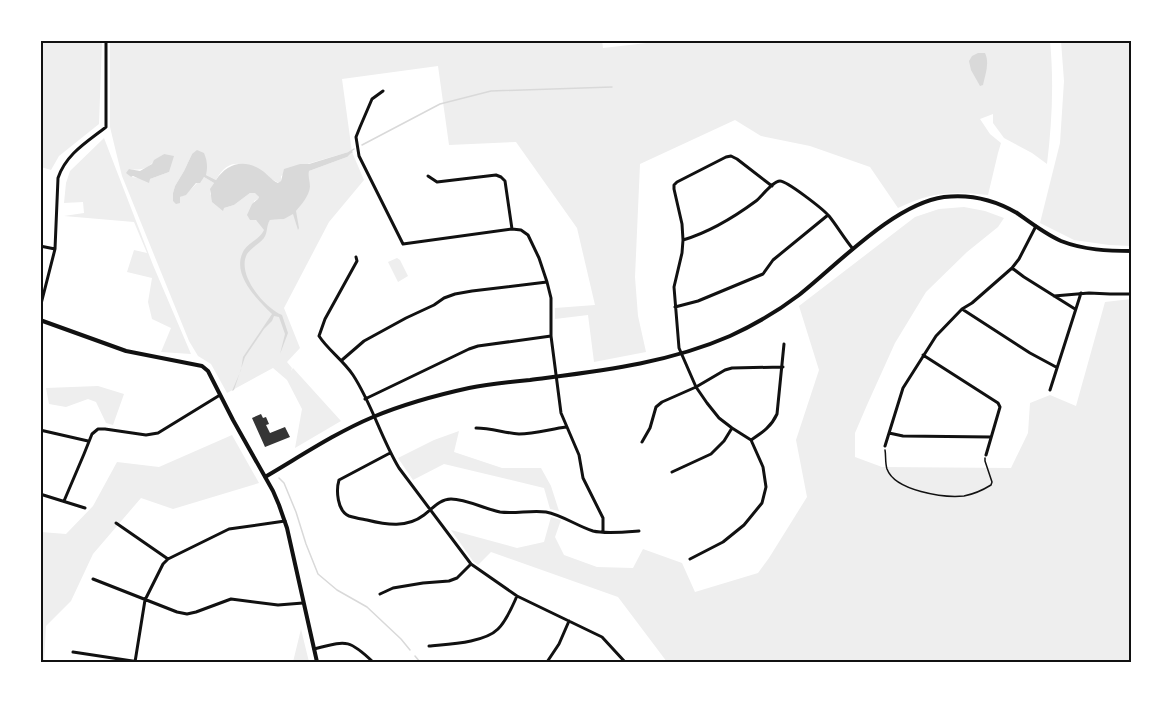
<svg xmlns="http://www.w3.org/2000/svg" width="1172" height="703" font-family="Arial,sans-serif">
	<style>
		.green { fill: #eee; fill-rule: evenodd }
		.water { fill: #d9d9d9 }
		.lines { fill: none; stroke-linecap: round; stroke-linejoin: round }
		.stream { stroke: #d9d9d9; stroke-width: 1.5 }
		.building { fill: #353535 }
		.path { stroke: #111; stroke-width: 1.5 }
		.minor { stroke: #111; stroke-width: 3 }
		.tertiary { stroke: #111; stroke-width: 4 }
		.neatline { fill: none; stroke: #111; stroke-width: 2 }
	</style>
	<rect width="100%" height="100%" fill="#fff"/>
	<!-- green -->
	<path class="green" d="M 602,40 L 603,48 L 673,40 L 1050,41 C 1054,82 1052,123 1047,164 L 1032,153 L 1004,138 L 993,123 L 993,114 L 980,119 L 990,134 L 1001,143 L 998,153 L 988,195 C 953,191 931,192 898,208 L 870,167 L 810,146 L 761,136 L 735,120 L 640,164 L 635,277 L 638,316 L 646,352 L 594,362 L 588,315 L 555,319 L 555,308 L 595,305 L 577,228 L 516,142 L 449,145 L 438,66 L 342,79 L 352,152 L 364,180 L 329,222 L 284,308 L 300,348 L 287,362 L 292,368 L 291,371 L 293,368 L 341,421 L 295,448 L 302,409 L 287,380 L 273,368 L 227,393 L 211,364 L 198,356 L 189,341 L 122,176 L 116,152 L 110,127 L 110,41 ZM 345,153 L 347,157 L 309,171 L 308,180 L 310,187 L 284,219 L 270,220 L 268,223 L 255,220 L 254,201 L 258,199 L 259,197 L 256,193 L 250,193 L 234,205 L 224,208 L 210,194 L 210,190 L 214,183 L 204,177 C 195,183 190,193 180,197 L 173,193 L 175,186 L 184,171 L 192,154 L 206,175 L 216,180 C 234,147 256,173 279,183 L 281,181 L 281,176 L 304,165 ZM 164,154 L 169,172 L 150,179 L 131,177 L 129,175 L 129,169 C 150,172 149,163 164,154 Z
		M 40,41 L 102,41 L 99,124 L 59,156 L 51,170 L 41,167 Z
		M 1061,41 L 1131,41 L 1131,246 L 1109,245 L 1074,240 L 1040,223 L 1060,143 L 1064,81 Z
		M 104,138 L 153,265 L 191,354 L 161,352 L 171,328 L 152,319 L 148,302 L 152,278 L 127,272 L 134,250 L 147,253 L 134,222 L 64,216 L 84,213 L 83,202 L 64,203 L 66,183 L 70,171 Z
		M 964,207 L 985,211 L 1004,218 L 998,227 L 967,252 L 926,292 L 895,343 L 867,405 L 855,433 L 855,457 L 882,467 L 1011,468 L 1028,433 L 1030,403 L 1050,395 L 1076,406 L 1105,302 L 1131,299 L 1131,662 L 667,662 L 618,597 L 491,552 L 478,565 L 473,561 L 451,530 L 517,548 L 544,542 L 551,517 L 561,520 L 555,537 L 564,555 L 597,567 L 633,568 L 643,549 L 682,563 L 695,592 L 758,573 L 769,558 L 807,497 L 796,440 L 819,370 L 799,306 L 915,217 L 939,209 Z
		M 397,258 L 400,260 L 408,276 L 398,282 L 388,262 Z
		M 98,386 L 124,394 L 113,425 L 106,423 L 96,402 L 88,399 L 66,407 L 49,404 L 46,388 Z
		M 459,431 L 454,452 L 502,468 L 541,468 L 551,486 L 559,511 L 550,509 L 544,488 L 444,464 L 413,480 L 398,458 L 434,440 Z
		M 232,435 L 259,483 L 173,509 L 141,498 L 93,554 L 71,601 L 46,626 L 44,662 L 41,662 L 41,532 L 66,534 L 93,506 L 117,462 L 159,467 Z
		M 301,629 L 309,662 L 293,662 Z"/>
	<!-- water -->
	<path class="water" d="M 978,53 L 985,53 C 990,63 985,75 983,85 L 980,86 L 971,70 L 969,61 L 972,56 Z
		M 197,150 L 204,153 C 207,160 208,167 206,175 L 216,180 C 226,165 241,159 258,168 C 266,172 271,180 278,183 L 281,181 L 284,169 L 300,164 L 309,164 L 345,153 L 352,152 L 347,157 L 309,171 C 308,178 310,181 310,187 C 309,196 301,205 296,211 L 299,228 L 298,230 L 293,214 L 284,219 L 270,220 C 266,226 268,232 264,238 C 259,244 252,247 247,254 C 236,275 265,308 282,315 L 288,333 L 280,354 L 285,334 L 279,317 L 274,316 L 272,321 L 264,329 L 245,357 L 234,390 L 232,391 L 241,370 L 243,357 L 272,314 C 257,299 230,274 244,250 C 249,242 260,239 264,230 L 256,220 L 250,220 L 247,215 L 252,204 L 258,199 L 259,197 L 255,193 L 250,193 L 234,205 L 224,208 L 223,211 L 212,202 L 210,189 L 214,183 L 204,177 L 200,183 L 196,183 L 186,195 L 180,197 L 180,203 L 176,204 L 173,201 L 173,193 L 175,186 L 184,171 L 192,154 Z
		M 164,154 L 174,156 L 169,172 L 150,179 L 149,183 L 133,176 L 131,177 L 126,173 L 129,169 L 140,171 L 152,164 L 154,160 Z"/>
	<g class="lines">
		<!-- stream -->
		<path class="stream" d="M 362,145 L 440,104 L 491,91 L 612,87
			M 352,152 L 348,153 L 354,149
			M 279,478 L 284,483 L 296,512 L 306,544 L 318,574 L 337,590 L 367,607 L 401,639 L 410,650
			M 415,656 L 420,662"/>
	</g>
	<!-- building -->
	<path class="building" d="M 261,414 L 263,418 L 266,417 L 269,424 L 266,425 L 270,433 L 285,427 L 290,437 L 265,447 L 252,418 Z"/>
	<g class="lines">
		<!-- path -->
		<path class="path" d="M 885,450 C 886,455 885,463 887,469 C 895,491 944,498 964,496 C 974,494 983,490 991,485 L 992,482 L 985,461 L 985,458"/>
		<!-- minor -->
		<path class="minor" d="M 383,91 L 372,99 L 360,127 L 356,137 L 359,156 L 403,244 L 512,229 L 521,230 L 528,235 L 539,258 L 547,282 L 551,298 L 551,336 L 561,413 L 579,455 L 583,478 L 603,518 L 603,532
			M 428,176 L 437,182 L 496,175 L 501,177 L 505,181 L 512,229
			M 683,240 C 710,232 733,218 756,201 C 762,196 773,181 780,181 C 787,181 823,209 829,216 C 837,226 844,238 853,249
			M 40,246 L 55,249
			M 356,257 L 357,261 L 325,319 L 319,336 C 328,350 343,360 353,375 C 372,404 381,438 399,468 L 471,564 L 517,596 L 602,637 L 625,662
			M 1012,268 L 1024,277 L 1075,309
			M 1054,296 L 1089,293 L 1110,294 L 1132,294
			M 675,307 L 698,301 L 763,274 L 773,260 L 828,215
			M 40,308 L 55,249 L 58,178 C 66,154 87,142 106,127 L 106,40
			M 962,309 L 1030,353 L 1056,367
			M 923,355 L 998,403 L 1000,407 L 986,455
			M 342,360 L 364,341 L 406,318 L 434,305 L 444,298 L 455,294 L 472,291 L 547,282
			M 1050,390 L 1081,293
			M 365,399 L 469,349 L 478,346 L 551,336
			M 476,428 C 491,428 505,433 519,434 C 534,434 551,429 566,427
			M 40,430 L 88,441
			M 889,433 L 903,436 L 991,437
			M 751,440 C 763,432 771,427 777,414 L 784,344
			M 642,442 L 650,428 L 656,407 L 662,402 L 696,387 L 725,370 L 732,368 L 783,367
			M 885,446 L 903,388 L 936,336 L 962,309 L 972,303 L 1012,268 L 1019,259 L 1036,226
			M 390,453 L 339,480 C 336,490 337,511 349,516 C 355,518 362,519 367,520 C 387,525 407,528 424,515 C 432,509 440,499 451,499 C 466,499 485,509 500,512 C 515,514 531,510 546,512 C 562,515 577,526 593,531 C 605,534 626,532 639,531
			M 672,472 L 711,454 L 724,441 L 732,428
			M 40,494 L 85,508
			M 64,501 L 84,454 L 92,434 L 98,429 L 105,429 L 146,435 L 158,433 L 220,395
			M 116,523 L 168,559
			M 690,559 L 723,542 L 744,525 L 762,503 L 766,487 L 763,467 L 751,440 L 732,428 L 719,418 L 707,403 L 696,387 L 679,348 L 674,287 L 682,253 L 683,240 L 682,224 L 674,189 L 674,185 L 677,182 L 726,157 L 731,156 L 737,159 L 772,186
			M 93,579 L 177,612 L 187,614 L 196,612 L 231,599 L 278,605 L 303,603
			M 380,594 L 393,588 L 423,583 L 449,581 L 457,578 L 471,564
			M 429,646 C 448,644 484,643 498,629 C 507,620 512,607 517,596
			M 314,649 C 346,641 348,638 373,662
			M 73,652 L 139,662
			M 135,662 L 145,600 L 163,564 L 168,559 L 229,529 L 285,521
			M 547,662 L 559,644 L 569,621"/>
		<!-- tertiary -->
		<path class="tertiary" d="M 40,320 L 126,351 L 202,366 L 208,371 L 233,420 L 273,491 L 279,505 L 287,528 L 317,662
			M 265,477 C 301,456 335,433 373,417 C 404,404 437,395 469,388 C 489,384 510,382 530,380 C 598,371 666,364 730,336 C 754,325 778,311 799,295 C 838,264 894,204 944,197 C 969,194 995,200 1017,213 C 1031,223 1045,234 1061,241 C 1084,250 1108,251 1132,251"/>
	</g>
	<!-- border -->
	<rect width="1172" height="703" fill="none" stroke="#ffffff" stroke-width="84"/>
	<rect x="42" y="42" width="1088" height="619" class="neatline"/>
</svg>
